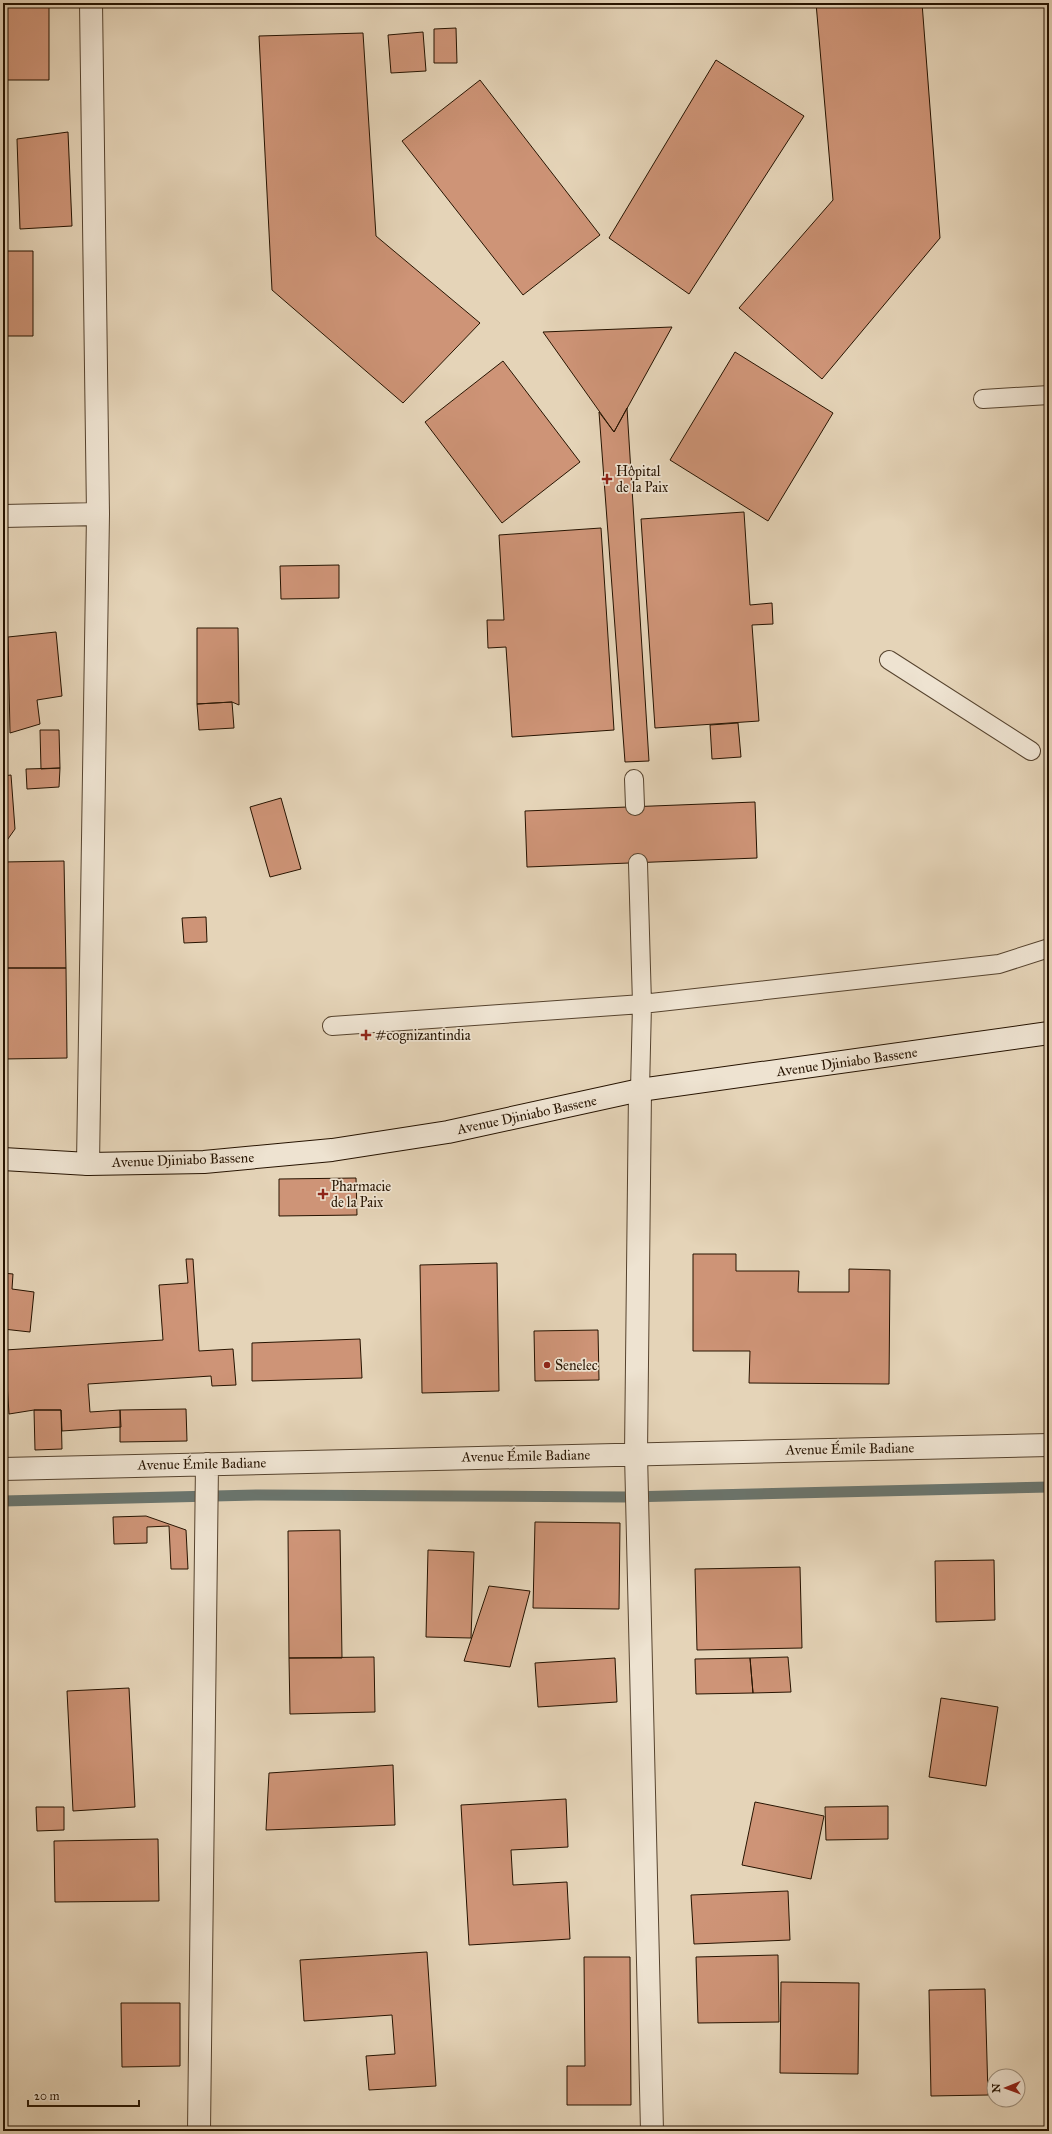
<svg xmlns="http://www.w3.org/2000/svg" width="1052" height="2134" font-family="'IM FELL Great Primer',serif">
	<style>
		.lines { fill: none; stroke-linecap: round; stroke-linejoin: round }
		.stream { stroke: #6a756e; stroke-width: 11 }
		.building { fill: #ce9477; stroke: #261300 }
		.service-casing { stroke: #56432e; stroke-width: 20 }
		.minor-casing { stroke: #56432e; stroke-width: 24 }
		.secondary-casing { stroke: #261300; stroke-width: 24 }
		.service { stroke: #eee3d1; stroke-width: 18 }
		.minor { stroke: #eee3d1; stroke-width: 22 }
		.secondary { stroke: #eee3d1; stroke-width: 22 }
		.poi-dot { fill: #8f2418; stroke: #eee3d1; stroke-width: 1.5 }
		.labels { text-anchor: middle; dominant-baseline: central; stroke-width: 3.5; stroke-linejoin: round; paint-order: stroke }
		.poi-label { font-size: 14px; fill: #261300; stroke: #eee3d1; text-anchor: start }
		.street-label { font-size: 14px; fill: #261300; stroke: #eee3d1 }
	</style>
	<rect width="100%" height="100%" fill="#e5d4b8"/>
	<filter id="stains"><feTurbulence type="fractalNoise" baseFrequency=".005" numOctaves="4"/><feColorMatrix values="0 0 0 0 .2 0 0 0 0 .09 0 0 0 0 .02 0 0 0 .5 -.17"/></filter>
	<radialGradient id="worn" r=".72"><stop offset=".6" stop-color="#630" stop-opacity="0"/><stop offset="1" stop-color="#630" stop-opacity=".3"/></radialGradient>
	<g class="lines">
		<!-- stream -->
		<path class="stream" d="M 3,1501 L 259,1495 L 627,1497 L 1049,1487"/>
	</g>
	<!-- building -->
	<path class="building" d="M 3,3 L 49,3 L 49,80 L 3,80 Z
		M 816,3 L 922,3 L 940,238 L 822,379 L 739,308 L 833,200 Z
		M 456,28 L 457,63 L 434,63 L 434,29 Z
		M 423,32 L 426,71 L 391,73 L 388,35 Z
		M 363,33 L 376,236 L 480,323 L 403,403 L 272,290 L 259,36 Z
		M 716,60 L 804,116 L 689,294 L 609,238 Z
		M 480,80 L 600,235 L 523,295 L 402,141 Z
		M 68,132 L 72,226 L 20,229 L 17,139 Z
		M 3,251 L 33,251 L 33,336 L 3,336 Z
		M 672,327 L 614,432 L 543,332 Z
		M 735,352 L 833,413 L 768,521 L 670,460 Z
		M 503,361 L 580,462 L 502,523 L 425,422 Z
		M 627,408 L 649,761 L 625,762 L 599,412 L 614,432 Z
		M 744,512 L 750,605 L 772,603 L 773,624 L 752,625 L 759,721 L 655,728 L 641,519 Z
		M 601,528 L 614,730 L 512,737 L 506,647 L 488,648 L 487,620 L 504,620 L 499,535 Z
		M 339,565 L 339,598 L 281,599 L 280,566 Z
		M 197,628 L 238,628 L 239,705 L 232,702 L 197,704 Z
		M 56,632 L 62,696 L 37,700 L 40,724 L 10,733 L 8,637 Z
		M 232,702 L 234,728 L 199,730 L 197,704 Z
		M 738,723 L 741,757 L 712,759 L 710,725 Z
		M 40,730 L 59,730 L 60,768 L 41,769 Z
		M 60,768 L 59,787 L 27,789 L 26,769 Z
		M 11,775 L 15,829 L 3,846 L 3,776 Z
		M 281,798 L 301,869 L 270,877 L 250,807 Z
		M 755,802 L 757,858 L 527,867 L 525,811 Z
		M 64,861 L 66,968 L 3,968 L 3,862 Z
		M 206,917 L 207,942 L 184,943 L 182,918 Z
		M 3,968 L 66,968 L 67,1058 L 3,1059 Z
		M 356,1178 L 357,1215 L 279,1216 L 279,1179 Z
		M 3,1187 L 5,1241 L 3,1241 Z
		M 693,1254 L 736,1254 L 736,1271 L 799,1271 L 798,1292 L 849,1292 L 849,1269 L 890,1270 L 889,1384 L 749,1383 L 750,1351 L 693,1351 Z
		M 186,1259 L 193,1259 L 199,1351 L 233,1349 L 236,1385 L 212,1386 L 211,1376 L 88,1384 L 90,1412 L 120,1410 L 121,1427 L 62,1431 L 61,1410 L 34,1410 L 9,1414 L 5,1350 L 163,1340 L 159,1285 L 188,1283 Z
		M 497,1263 L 499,1391 L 422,1393 L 420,1265 Z
		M 3,1273 L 13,1274 L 12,1289 L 34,1292 L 30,1332 L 3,1329 Z
		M 598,1330 L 599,1380 L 535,1381 L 534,1331 Z
		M 360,1339 L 362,1378 L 252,1381 L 252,1343 Z
		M 3,1350 L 5,1350 L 7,1409 L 3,1409 Z
		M 186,1409 L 187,1441 L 120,1442 L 120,1410 Z
		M 34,1410 L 61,1410 L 62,1449 L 35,1450 Z
		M 146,1516 L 186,1530 L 188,1569 L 171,1569 L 169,1526 L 147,1527 L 147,1543 L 114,1544 L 113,1517 Z
		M 535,1522 L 620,1523 L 619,1609 L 533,1608 Z
		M 340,1530 L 342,1658 L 289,1658 L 288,1531 Z
		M 428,1550 L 474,1552 L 471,1638 L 426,1637 Z
		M 994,1560 L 995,1620 L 936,1622 L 935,1561 Z
		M 800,1567 L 802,1648 L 697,1650 L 695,1569 Z
		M 489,1586 L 530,1591 L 510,1667 L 464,1661 Z
		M 374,1657 L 375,1712 L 290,1714 L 289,1658 Z
		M 788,1657 L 791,1692 L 753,1693 L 750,1658 Z
		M 615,1658 L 617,1702 L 538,1707 L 535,1663 Z
		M 750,1658 L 753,1693 L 696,1694 L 695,1659 Z
		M 129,1688 L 135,1807 L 73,1811 L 67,1691 Z
		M 941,1698 L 998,1707 L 986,1786 L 929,1777 Z
		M 393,1765 L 395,1825 L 266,1830 L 269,1773 Z
		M 566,1799 L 568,1847 L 511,1850 L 513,1885 L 567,1882 L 570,1939 L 469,1945 L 461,1805 Z
		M 755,1802 L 824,1816 L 811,1879 L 742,1865 Z
		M 888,1806 L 888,1839 L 826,1840 L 825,1807 Z
		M 36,1807 L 64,1807 L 64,1830 L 37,1831 Z
		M 158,1839 L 159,1901 L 55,1902 L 54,1841 Z
		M 788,1891 L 790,1940 L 694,1944 L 691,1895 Z
		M 427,1952 L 436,2086 L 369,2090 L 366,2056 L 395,2054 L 392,2015 L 304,2021 L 300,1960 Z
		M 778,1955 L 779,2022 L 698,2023 L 696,1957 Z
		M 584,1957 L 630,1957 L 631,2105 L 567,2105 L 567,2066 L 585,2066 Z
		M 781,1982 L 859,1983 L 858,2074 L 780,2073 Z
		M 985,1989 L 988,2095 L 931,2096 L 929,1990 Z
		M 121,2003 L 180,2003 L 180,2066 L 122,2067 Z"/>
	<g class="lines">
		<!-- service casing -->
		<g class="service-casing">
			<path id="service" d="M 983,399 L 1049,395
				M 889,660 L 1031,751
				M 634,779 L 635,806
				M 638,863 L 642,1004 L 640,1090
				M 332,1026 L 642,1004 L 999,964 L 1049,948"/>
		</g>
		<!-- minor casing -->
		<g class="minor-casing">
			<path id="minor" d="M 3,516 L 98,514
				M 640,1090 L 636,1454 L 652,2131
				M 88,1164 L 98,514 L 91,3
				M 3,1469 L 1049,1445
				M 199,2131 L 207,1464"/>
		</g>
		<!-- secondary casing -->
		<g class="secondary-casing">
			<path id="secondary" d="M 3,1159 L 88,1164 L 204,1162 L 332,1150 L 448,1132 L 640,1090 L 1049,1033"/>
		</g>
		<!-- service -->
		<use href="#service" class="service"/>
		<!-- minor -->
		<use href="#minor" class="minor"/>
		<!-- secondary -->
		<use href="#secondary" class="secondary"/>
	</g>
	<!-- markers -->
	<g class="poi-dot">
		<path d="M605 473h4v4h4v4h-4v4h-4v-4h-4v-4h4z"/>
		<path d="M364 1029h4v4h4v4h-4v4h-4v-4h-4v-4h4z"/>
		<path d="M321 1188h4v4h4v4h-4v4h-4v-4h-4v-4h4z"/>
		<circle cx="547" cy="1365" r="4"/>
	</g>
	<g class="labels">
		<!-- poi labels -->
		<g class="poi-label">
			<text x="616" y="471">Hôpital<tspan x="616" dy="16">de la Paix</tspan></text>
			<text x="375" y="1035">#cognizantindia</text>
			<text x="331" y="1186">Pharmacie<tspan x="331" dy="16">de la Paix</tspan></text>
			<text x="555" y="1365">Senelec</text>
		</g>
		<!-- street labels -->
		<g class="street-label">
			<text transform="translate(847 1062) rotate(-8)">Avenue Djiniabo Bassene</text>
			<text transform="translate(527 1115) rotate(-12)">Avenue Djiniabo Bassene</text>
			<text transform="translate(183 1160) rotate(-2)">Avenue Djiniabo Bassene</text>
			<text transform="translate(850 1449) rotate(-1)">Avenue Émile Badiane</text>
			<text transform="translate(526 1456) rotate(-1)">Avenue Émile Badiane</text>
			<text transform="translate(202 1464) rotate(-1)">Avenue Émile Badiane</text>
		</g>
	</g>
	<!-- margin -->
	<rect width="1052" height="2134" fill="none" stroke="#e5d4b8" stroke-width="16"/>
	<rect x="4" y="4" width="1044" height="2126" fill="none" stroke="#261300" stroke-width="2"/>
	<rect x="8" y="8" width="1036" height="2118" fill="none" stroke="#261300"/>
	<!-- north arrow -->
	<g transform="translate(1006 2088) rotate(269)"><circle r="19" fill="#eee3d1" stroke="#9e907d"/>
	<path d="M0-3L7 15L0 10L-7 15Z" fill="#8f2418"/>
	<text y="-6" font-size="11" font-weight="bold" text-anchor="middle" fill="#261300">N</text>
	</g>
	<!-- scale -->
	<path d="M28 2100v6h111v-6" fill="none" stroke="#261300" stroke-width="2"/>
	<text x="34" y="2100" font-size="12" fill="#261300" stroke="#eee3d1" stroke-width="3" paint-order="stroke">20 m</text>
	<rect width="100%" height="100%" filter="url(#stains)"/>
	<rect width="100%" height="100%" fill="url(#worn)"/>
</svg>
